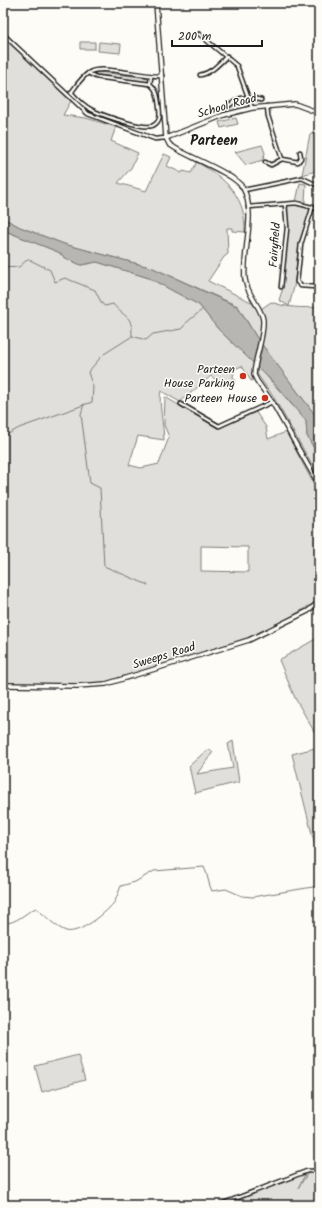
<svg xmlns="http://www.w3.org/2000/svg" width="322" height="1208" font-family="Kalam,sans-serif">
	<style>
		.green { fill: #e0dfdb; stroke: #7e7e7c; fill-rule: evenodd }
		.water { fill: #b7b6b2; stroke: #797876 }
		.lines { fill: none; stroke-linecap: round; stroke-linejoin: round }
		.stream { stroke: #797876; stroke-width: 1 }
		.street-casing { stroke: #1c1c1c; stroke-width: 5.5 }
		.secondary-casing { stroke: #1c1c1c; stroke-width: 6 }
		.street { stroke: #fdfcf7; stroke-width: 2.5 }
		.secondary { stroke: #fdfcf7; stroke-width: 3.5 }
		.poi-dot { fill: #c8321e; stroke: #fdfcf7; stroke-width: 1.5 }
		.labels { text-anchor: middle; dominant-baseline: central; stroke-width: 3; stroke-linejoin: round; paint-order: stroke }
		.street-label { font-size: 12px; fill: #1c1c1c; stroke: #fdfcf7 }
		.poi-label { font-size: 12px; fill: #1c1c1c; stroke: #fdfcf7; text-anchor: end }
		.quarter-label { font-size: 14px; font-weight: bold; fill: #1c1c1c; stroke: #fdfcf7 }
	</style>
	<rect width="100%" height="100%" fill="#fdfcf7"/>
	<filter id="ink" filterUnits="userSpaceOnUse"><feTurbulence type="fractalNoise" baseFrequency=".025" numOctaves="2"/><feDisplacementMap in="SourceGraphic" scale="8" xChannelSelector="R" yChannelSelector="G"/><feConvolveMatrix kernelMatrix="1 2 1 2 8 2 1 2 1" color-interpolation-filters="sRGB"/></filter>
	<g filter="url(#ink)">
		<!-- green -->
		<path class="green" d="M 3,36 L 71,101 L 63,115 L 86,118 L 116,127 L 111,141 L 138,153 L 131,168 L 118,183 L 146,191 L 164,154 L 171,157 L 167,166 L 182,173 L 183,171 L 191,173 L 197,162 C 226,179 246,196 245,232 L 232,231 L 232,228 L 227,228 L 228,254 L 224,257 L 208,281 L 251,302 L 258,311 L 271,302 C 287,308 302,308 319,307 L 319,420 L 257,338 L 238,306 L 153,268 L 64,244 L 20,227 L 3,218 Z
			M 80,42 L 95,42 L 95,49 L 80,49 Z
			M 99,42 L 121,44 L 120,53 L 98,51 Z
			M 98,72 L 149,78 L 149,79 L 147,82 L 94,74 Z
			M 245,99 L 249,101 L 247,107 L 222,114 L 232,105 Z
			M 236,118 L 238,124 L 221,128 L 219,122 Z
			M 310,134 L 319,134 L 319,170 L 302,175 Z
			M 262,145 L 265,153 L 263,160 L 246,165 L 235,152 Z
			M 300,183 L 306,184 L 305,202 L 296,202 Z
			M 288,205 L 305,206 L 310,208 L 310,212 L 299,243 L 294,287 L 289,306 L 279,300 L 283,288 Z
			M 3,230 L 58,252 L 67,259 L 81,265 L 97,262 L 149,278 L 199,305 L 219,330 L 254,363 L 252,374 L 253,380 L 251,381 L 242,366 L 234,369 L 233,377 L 236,381 L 225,387 L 211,376 L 180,402 L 161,391 C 158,400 164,428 164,440 L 138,436 L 129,465 L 141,468 L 159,464 L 169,437 L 164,425 L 165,397 L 218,428 L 255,411 L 266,427 L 268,439 L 286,432 L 319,494 L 319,600 L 265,632 L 143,672 L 101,683 L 84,685 L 3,684 ZM 201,546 L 248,547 L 248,572 L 201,571 Z
			M 257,365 L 306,421 L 307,436 L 319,457 L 319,477 L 273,396 L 257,374 Z
			M 319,637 L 319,740 L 295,698 L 279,660 Z
			M 233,741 L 239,782 L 195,793 L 189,766 L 208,749 L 213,752 L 197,774 L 233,768 L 228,744 Z
			M 319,747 L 319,862 L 292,754 Z
			M 78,1055 L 85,1080 L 42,1092 L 35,1066 Z
			M 307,1171 L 298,1188 L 308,1173 L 319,1172 L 319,1205 L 219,1205 Z"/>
		<!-- water -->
		<path class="water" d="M 3,218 L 20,227 L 64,244 L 153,268 L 238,307 L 257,338 L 319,420 L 319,457 L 307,436 L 306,421 L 273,382 L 219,330 L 199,305 L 149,278 L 97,262 L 81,265 L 67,259 L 58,252 L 3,230 Z"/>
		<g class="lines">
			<!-- stream -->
			<path class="stream" d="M 3,268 L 19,267 L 28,259 L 50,270 L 55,282 L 65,278 L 95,290 L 102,304 L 105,306 L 113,304 C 126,320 132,313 132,336
				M 186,323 L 203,309
				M 132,336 L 146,340 L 153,334 L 181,329 L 185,325
				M 104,354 L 131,337
				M 84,404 L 81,414 L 90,483 L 100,488 L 104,566 L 148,585
				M 3,437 L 19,428 L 92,402 L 93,387 L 88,372 L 101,357
				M 3,923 C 17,924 24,913 36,908 C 45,915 55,927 66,931 C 79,935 108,912 115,901 C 117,897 119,891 121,886 L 135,882 L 154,871 L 204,867 C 208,875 208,883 212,891 L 226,889 L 242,896 L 252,897 L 319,886"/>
			<!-- street casing -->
			<g class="street-casing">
				<path id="street" d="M 3,34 L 88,114 L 155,139 L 166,138
					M 199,34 L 237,66 L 252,108
					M 88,73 L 96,77 L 150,84
					M 200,75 C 211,73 219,64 227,56
					M 71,92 C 77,99 84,106 92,110 C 102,115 146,131 154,125 C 161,121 160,113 159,106 C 158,97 157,89 150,84 L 151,77
					M 71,93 C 76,86 82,76 90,72 C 103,65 144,77 162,76
					M 267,106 L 268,116 L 282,159 L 298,162 L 301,158 L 300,152
					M 225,109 C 239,97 243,95 261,100
					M 265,162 L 271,165 L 282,159
					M 244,190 L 302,178 L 319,186
					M 313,206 L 301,244 L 297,282 L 301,286 L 316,287
					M 248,207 L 296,203 L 319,209
					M 281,287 L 287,228 L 285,204
					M 181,404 L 219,426 L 272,402
					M 219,1205 L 307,1171 L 319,1171"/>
			</g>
			<!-- secondary casing -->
			<g class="secondary-casing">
				<path id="secondary" d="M 156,3 L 166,138 L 169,144 L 175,148 C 191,158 235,174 243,188 C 257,213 242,252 245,279 C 247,295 262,308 263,320 C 264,338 255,357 254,375 L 257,381 L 272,402 L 319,485
					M 166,138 L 224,115 L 252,108 L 295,104 L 319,113
					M 3,685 L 77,686 L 106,684 L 249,640 L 308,611 L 319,602"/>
			</g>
			<!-- street -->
			<use href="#street" class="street"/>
			<!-- secondary -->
			<use href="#secondary" class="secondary"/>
		</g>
	</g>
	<!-- markers -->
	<g class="poi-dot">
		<circle cx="243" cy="376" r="4"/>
		<circle cx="265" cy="398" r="4"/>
	</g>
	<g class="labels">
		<!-- street labels -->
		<g class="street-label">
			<text transform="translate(227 106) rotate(-16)">School Road</text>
			<text transform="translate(275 245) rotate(-86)">Fairyfield</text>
			<text transform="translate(164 656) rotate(-17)">Sweeps Road</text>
		</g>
		<!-- poi labels -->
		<g class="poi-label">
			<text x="235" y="369">Parteen<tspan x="235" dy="14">House Parking</tspan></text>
			<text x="257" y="398">Parteen House</text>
		</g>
		<!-- quarter labels -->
		<g class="quarter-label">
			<text x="214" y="141">Parteen</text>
		</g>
	</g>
	<!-- margin -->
	<rect width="322" height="1208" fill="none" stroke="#fdfcf7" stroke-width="16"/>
	<rect x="8" y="8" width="306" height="1192" fill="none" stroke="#1c1c1c" stroke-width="1.5" filter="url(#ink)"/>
	<!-- scale -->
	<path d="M172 40v6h90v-6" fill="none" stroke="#1c1c1c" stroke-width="2"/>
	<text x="178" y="40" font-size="12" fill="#1c1c1c" stroke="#fdfcf7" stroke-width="3" paint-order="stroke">200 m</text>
</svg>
